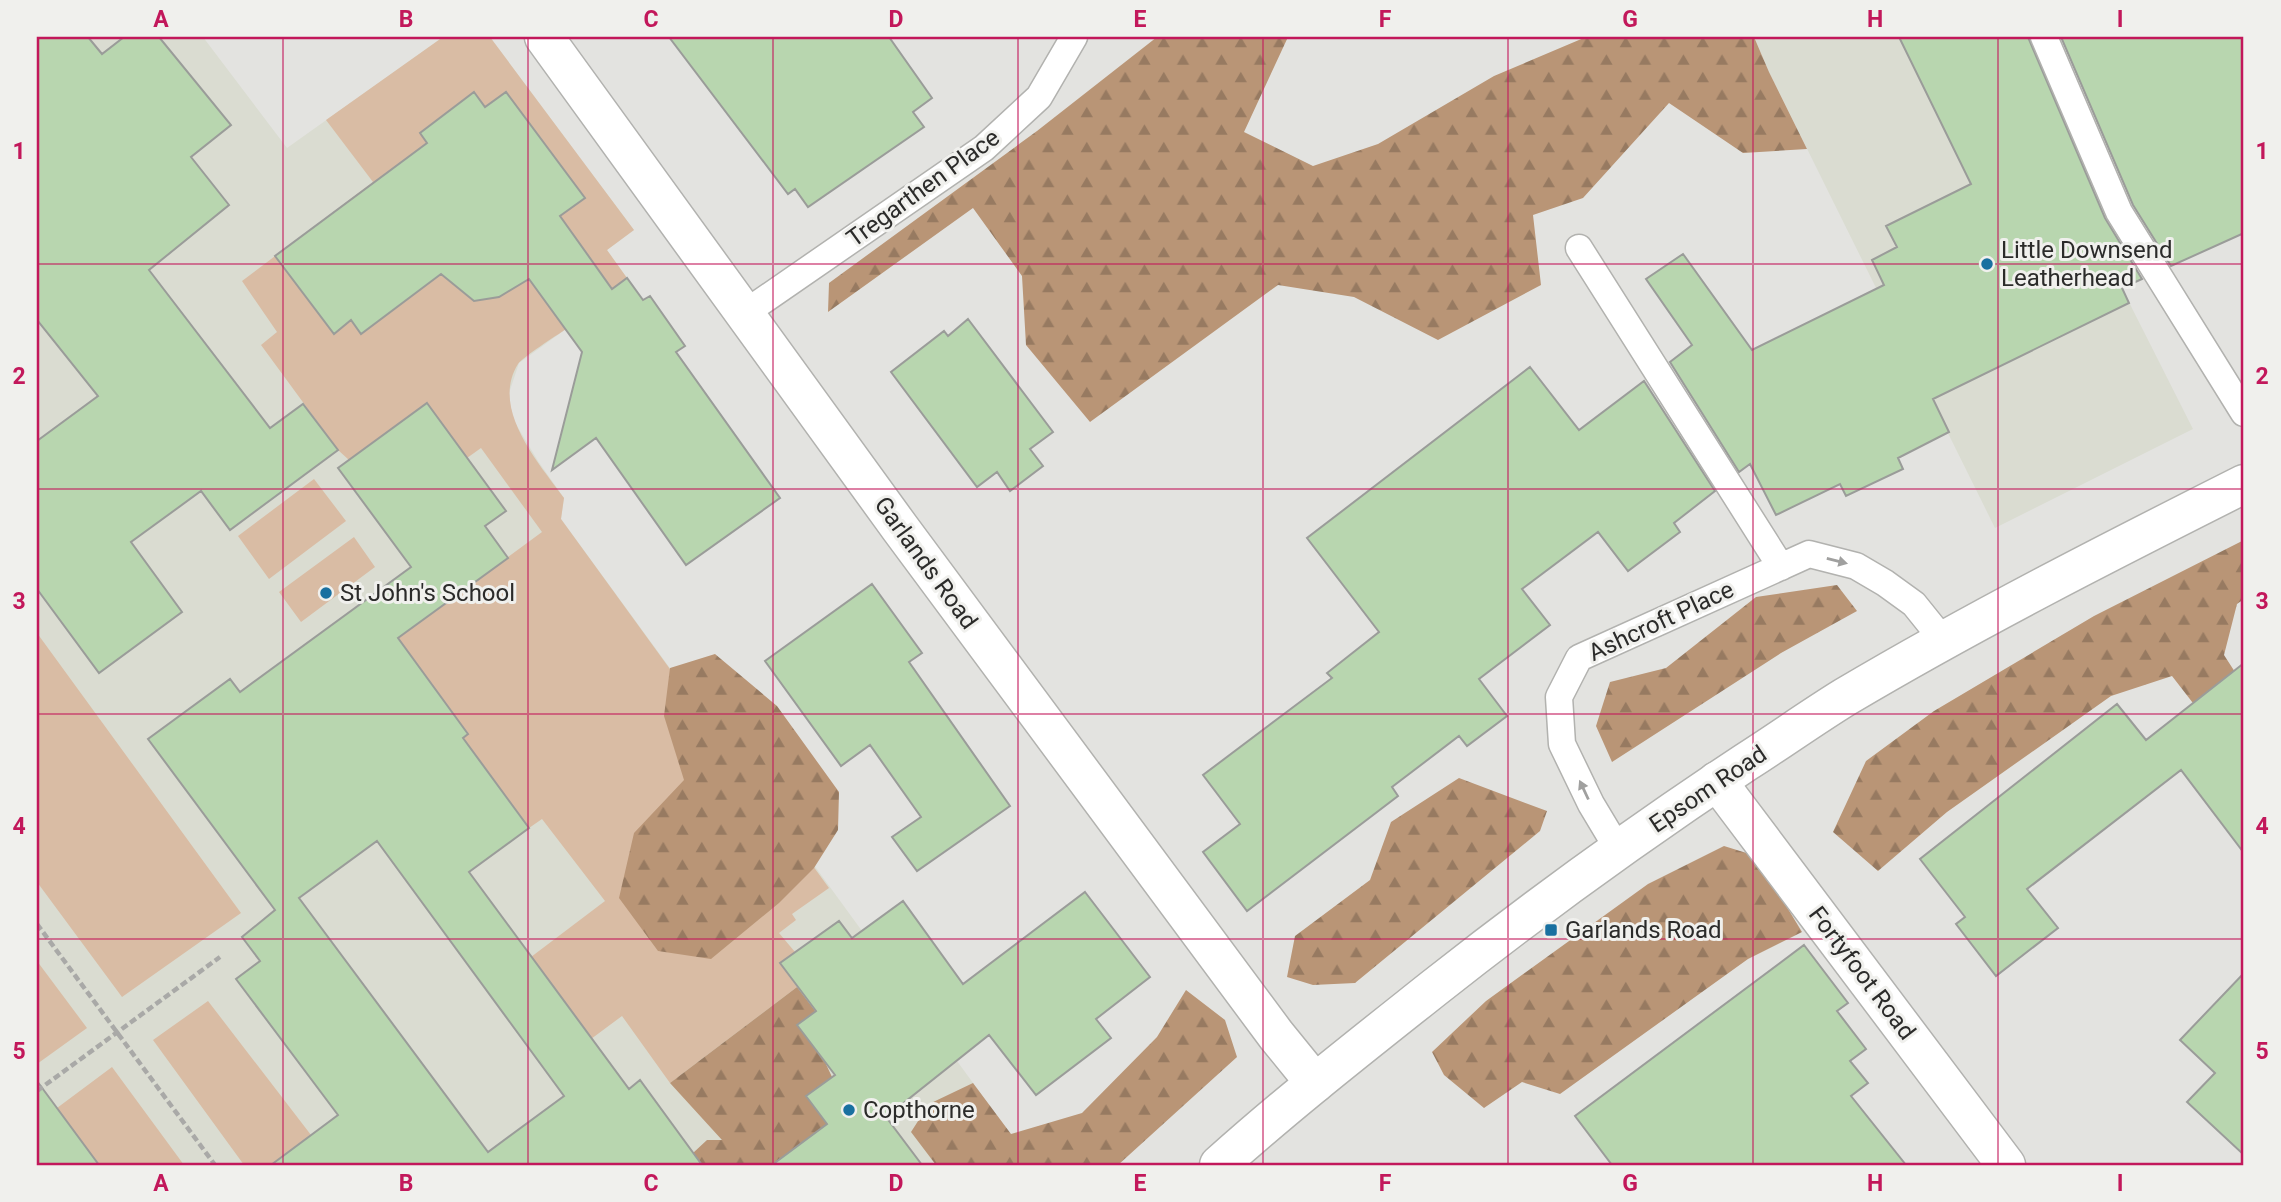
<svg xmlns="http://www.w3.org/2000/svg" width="2281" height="1202" font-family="Roboto,sans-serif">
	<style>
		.built { fill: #dadcd1 }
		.grass { fill: #d9bca4 }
		.forest { fill: url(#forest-firs) }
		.building { fill: #b8d6af; stroke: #9a9c99; stroke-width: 2; fill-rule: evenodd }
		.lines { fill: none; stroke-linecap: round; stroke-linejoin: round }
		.service-casing { stroke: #b2b2af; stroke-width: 29 }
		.minor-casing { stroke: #b2b2af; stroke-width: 41 }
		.secondary-casing { stroke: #b2b2af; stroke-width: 41 }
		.path { stroke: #a9a9a7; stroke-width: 4.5; stroke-dasharray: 7 3.5; stroke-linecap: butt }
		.service { stroke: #fff; stroke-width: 26 }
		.minor { stroke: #fff; stroke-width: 38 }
		.secondary { stroke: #fff; stroke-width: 38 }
		.oneway { fill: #a0a09f }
		.grid { fill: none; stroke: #c2185b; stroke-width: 2; stroke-opacity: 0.55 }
		.poi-dot { fill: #1970a0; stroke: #f0f0ed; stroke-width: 2.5 }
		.labels { text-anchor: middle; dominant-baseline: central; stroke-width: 6; stroke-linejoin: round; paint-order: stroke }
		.street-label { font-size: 24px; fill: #2b2b2a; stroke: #f0f0ed }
		.poi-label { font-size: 24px; fill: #2b2b2a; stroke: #f0f0ed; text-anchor: start }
		.neatline { fill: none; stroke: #c2185b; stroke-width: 2.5 }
		.grid-label { font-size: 23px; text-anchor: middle; font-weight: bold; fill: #c2185b }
	</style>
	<defs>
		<pattern id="forest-firs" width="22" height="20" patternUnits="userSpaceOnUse" patternTransform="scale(1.75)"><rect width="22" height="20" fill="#b99576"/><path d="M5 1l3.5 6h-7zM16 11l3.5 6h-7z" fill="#977a61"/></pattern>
	</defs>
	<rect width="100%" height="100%" fill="#e3e3e0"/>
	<!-- built -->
	<path class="built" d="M 37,37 L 203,37 L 287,148 L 443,37 L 490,37 L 634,230 L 607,250 L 627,278 L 563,324 L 566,329 L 519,363 L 508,396 L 514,421 L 538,461 L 564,498 L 561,519 L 1033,1165 L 37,1165 Z
		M 1754,37 L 2001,37 L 2079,196 L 2090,225 L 2193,429 L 1995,528 L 1769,72 Z"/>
	<!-- grass -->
	<path class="grass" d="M 443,37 L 490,37 L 634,230 L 607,250 L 627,278 L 563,324 L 566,329 C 556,336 524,356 518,364 C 490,409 539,463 564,498 L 561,519 L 829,888 L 792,914 L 796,920 L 779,933 L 795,952 L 780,964 L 797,987 L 670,1083 L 622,1016 L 591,1039 L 531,957 L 605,901 L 542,819 L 529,828 L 463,738 L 468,733 L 397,639 L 542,532 L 481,448 L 467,458 L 349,460 L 338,450 L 261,345 L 277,332 L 242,281 L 373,182 L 326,120 Z
		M 314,479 L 346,521 L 269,579 L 238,536 Z
		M 354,537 L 375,567 L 301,622 L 279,592 Z
		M 37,633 L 241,913 L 122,997 L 37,882 Z
		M 37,961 L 87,1028 L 37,1064 Z
		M 208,1001 L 311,1135 L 271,1165 L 244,1165 L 153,1040 Z
		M 112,1067 L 184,1165 L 99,1165 L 57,1108 Z"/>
	<!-- forest -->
	<path class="forest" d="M 1157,37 L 1288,37 L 1244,132 L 1313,166 L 1378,144 L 1494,76 L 1586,37 L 1754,37 L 1769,72 L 1807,149 L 1743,153 L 1669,103 L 1583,198 L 1533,215 L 1541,285 L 1438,340 L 1354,297 L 1278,285 L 1090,422 L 1026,345 L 1022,276 L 973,208 L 828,312 L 829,283 L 1037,131 Z
		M 2244,540 L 2244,599 L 2237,604 L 2224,655 L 2244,686 L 2244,750 L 2234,756 L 2172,676 L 2111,696 L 1947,812 L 1878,871 L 1833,832 L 1866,761 L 1934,711 L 2094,616 Z
		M 1837,585 L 1857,611 L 1781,653 L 1612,762 L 1596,726 L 1610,682 L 1666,668 L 1756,597 Z
		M 715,654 L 777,706 L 839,792 L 838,830 L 814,868 L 779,903 L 711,959 L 658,951 L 619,898 L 634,833 L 684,780 L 664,716 L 670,668 Z
		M 1459,778 L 1547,811 L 1540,831 L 1355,983 L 1313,985 L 1287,977 L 1295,936 L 1370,880 L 1391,822 Z
		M 1724,846 L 1756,856 L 1802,932 L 1748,959 L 1560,1094 L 1522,1082 L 1484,1108 L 1444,1075 L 1432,1052 L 1486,1001 L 1648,884 Z
		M 797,987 L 816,1012 L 797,1025 L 825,1062 L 832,1077 L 806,1096 L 827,1124 L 772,1165 L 702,1165 L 693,1153 L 707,1140 L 722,1140 L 670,1083 Z
		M 1186,990 L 1225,1020 L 1237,1057 L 1118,1165 L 936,1165 L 911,1132 L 929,1104 L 973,1083 L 1011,1134 L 1082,1113 L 1157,1037 Z"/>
	<!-- building -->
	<path class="building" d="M 37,37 L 88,37 L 102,54 L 124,37 L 159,37 L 231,125 L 191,157 L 229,205 L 149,270 L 270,428 L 303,404 L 338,450 L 230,530 L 201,491 L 131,542 L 182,612 L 99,673 L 37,589 L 37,441 L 98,396 L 37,320 Z
		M 669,37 L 889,37 L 932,98 L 913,112 L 924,127 L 808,207 L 795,189 L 788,194 Z
		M 1899,37 L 2028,37 L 2105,218 L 2142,279 L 2122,288 L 2129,303 L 1933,399 L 1949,432 L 1898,458 L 1903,469 L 1846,496 L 1840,484 L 1776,515 L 1750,464 L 1739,472 L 1670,362 L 1692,345 L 1646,279 L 1683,254 L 1752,350 L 1884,285 L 1872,260 L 1897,247 L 1886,226 L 1971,184 Z
		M 2061,37 L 2244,37 L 2244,233 L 2171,266 L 2133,205 Z
		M 474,92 L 485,107 L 506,92 L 585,198 L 560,216 L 612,289 L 627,278 L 643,300 L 650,296 L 685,346 L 676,352 L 780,498 L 686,565 L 596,438 L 552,470 L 582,352 L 529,279 L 499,297 L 474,301 L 441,274 L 361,334 L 351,320 L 334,334 L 275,256 L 427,143 L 420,133 Z
		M 968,319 L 1053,432 L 1030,449 L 1043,466 L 1010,491 L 997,472 L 977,487 L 891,372 L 944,331 L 948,336 Z
		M 1530,367 L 1579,430 L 1644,381 L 1715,491 L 1674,523 L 1680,532 L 1628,571 L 1598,532 L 1522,589 L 1550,625 L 1479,679 L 1507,716 L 1467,746 L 1459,736 L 1392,787 L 1398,796 L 1247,911 L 1203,852 L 1240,824 L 1203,775 L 1332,678 L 1327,673 L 1379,632 L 1307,538 Z
		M 427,403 L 506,511 L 485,526 L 508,558 L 398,638 L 468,734 L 463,738 L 529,828 L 469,872 L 629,1089 L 640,1080 L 702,1165 L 271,1165 L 338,1115 L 236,979 L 260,961 L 242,937 L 275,910 L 148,739 L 230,679 L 240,692 L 411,567 L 338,468 ZM 377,841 L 564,1096 L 488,1152 L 299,898 Z
		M 872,584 L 922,653 L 909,662 L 1010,806 L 917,871 L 892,837 L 921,817 L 870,745 L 841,766 L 765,661 Z
		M 2244,663 L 2244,853 L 2181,770 L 2027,889 L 2058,928 L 1996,976 L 1956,924 L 1965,917 L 1920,859 L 2117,704 L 2146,740 Z
		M 1085,892 L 1150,977 L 1096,1019 L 1111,1038 L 1036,1095 L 989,1035 L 886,1117 L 922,1165 L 772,1165 L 827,1124 L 806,1096 L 835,1075 L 797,1025 L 816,1011 L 780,963 L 839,921 L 852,938 L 903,901 L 963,984 Z
		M 1804,945 L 1848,1003 L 1837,1011 L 1866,1049 L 1850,1061 L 1868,1083 L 1851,1096 L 1906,1165 L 1612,1165 L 1575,1116 Z
		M 2244,973 L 2244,1155 L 2187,1102 L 2215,1073 L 2180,1040 Z
		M 37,1081 L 99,1165 L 37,1165 Z"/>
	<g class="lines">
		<!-- service casing -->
		<g class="service-casing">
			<path id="service" d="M 2044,37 L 2119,212 L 2244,413
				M 1579,248 L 1781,567
				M 745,313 L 984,148 L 1039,97 L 1074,37
				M 1618,849 L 1591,804 L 1562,744 L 1559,697 L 1579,658 L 1809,554 L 1856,566 L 1885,583 L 1914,604 L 1943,640"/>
		</g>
		<!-- minor casing -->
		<g class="minor-casing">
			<path id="minor" d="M 544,37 L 900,528 L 1276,1035 L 1315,1083
				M 1717,781 L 2006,1165"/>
		</g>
		<!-- secondary casing -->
		<g class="secondary-casing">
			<path id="secondary" d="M 1219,1165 C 1288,1103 1361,1046 1434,988 C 1535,908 1639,833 1746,762 C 1779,741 1811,718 1845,697 C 1975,620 2109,552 2244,484"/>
		</g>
		<!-- path -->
		<path class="path" d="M 37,924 L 215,1165
			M 37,1091 L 220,957"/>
		<!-- service -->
		<use href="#service" class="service"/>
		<!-- minor -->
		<use href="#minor" class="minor"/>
		<!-- secondary -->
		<use href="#secondary" class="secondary"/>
	</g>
	<!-- one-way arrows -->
	<defs><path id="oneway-solid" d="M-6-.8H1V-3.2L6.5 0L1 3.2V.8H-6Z" transform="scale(1.75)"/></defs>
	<g class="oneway">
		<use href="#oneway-solid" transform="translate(1837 561) rotate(14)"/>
		<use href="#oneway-solid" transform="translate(1584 790) rotate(-115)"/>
	</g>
	<!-- grid -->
	<path class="grid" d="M 283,37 L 283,1165M 528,37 L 528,1165M 773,37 L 773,1165M 1018,37 L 1018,1165M 1263,37 L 1263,1165M 1508,37 L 1508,1165M 1753,37 L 1753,1165M 1998,37 L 1998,1165M 37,264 L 2244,264M 37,489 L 2244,489M 37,714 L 2244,714M 37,939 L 2244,939"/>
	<!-- markers -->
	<g class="poi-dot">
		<circle cx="1987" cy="264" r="7"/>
		<circle cx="326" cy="593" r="7"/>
		<rect x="1544" y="923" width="14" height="14" rx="3.5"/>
		<circle cx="849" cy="1110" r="7"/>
	</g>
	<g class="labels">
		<!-- street labels -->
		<g class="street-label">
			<text transform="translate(923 188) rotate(-36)">Tregarthen Place</text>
			<text transform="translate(926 563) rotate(54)">Garlands Road</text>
			<text transform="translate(1661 621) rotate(-25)">Ashcroft Place</text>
			<text transform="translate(1708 789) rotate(-34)">Epsom Road</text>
			<text transform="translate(1862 973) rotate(53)">Fortyfoot Road</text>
		</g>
		<!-- poi labels -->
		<g class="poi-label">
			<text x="2001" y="250">Little Downsend<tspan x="2001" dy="28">Leatherhead</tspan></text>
			<text x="340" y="593">St John's School</text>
			<text x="1565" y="930">Garlands Road</text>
			<text x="863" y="1110">Copthorne</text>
		</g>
	</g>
	<!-- border -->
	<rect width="2281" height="1202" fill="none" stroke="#f0f0ed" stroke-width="77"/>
	<rect x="38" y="38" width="2204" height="1126" class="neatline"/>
	<g class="grid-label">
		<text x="161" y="27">A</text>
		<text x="406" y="27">B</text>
		<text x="651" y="27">C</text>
		<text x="896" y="27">D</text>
		<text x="1140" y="27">E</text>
		<text x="1385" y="27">F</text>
		<text x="1630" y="27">G</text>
		<text x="1875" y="27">H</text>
		<text x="2120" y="27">I</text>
		<text x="19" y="159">1</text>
		<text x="2262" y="159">1</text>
		<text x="19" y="384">2</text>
		<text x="2262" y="384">2</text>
		<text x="19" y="609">3</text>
		<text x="2262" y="609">3</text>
		<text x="19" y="834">4</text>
		<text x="2262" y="834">4</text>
		<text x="19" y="1059">5</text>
		<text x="2262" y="1059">5</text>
		<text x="161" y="1191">A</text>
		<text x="406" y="1191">B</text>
		<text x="651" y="1191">C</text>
		<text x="896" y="1191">D</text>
		<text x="1140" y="1191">E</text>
		<text x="1385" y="1191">F</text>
		<text x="1630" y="1191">G</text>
		<text x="1875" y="1191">H</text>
		<text x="2120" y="1191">I</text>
	</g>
</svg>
